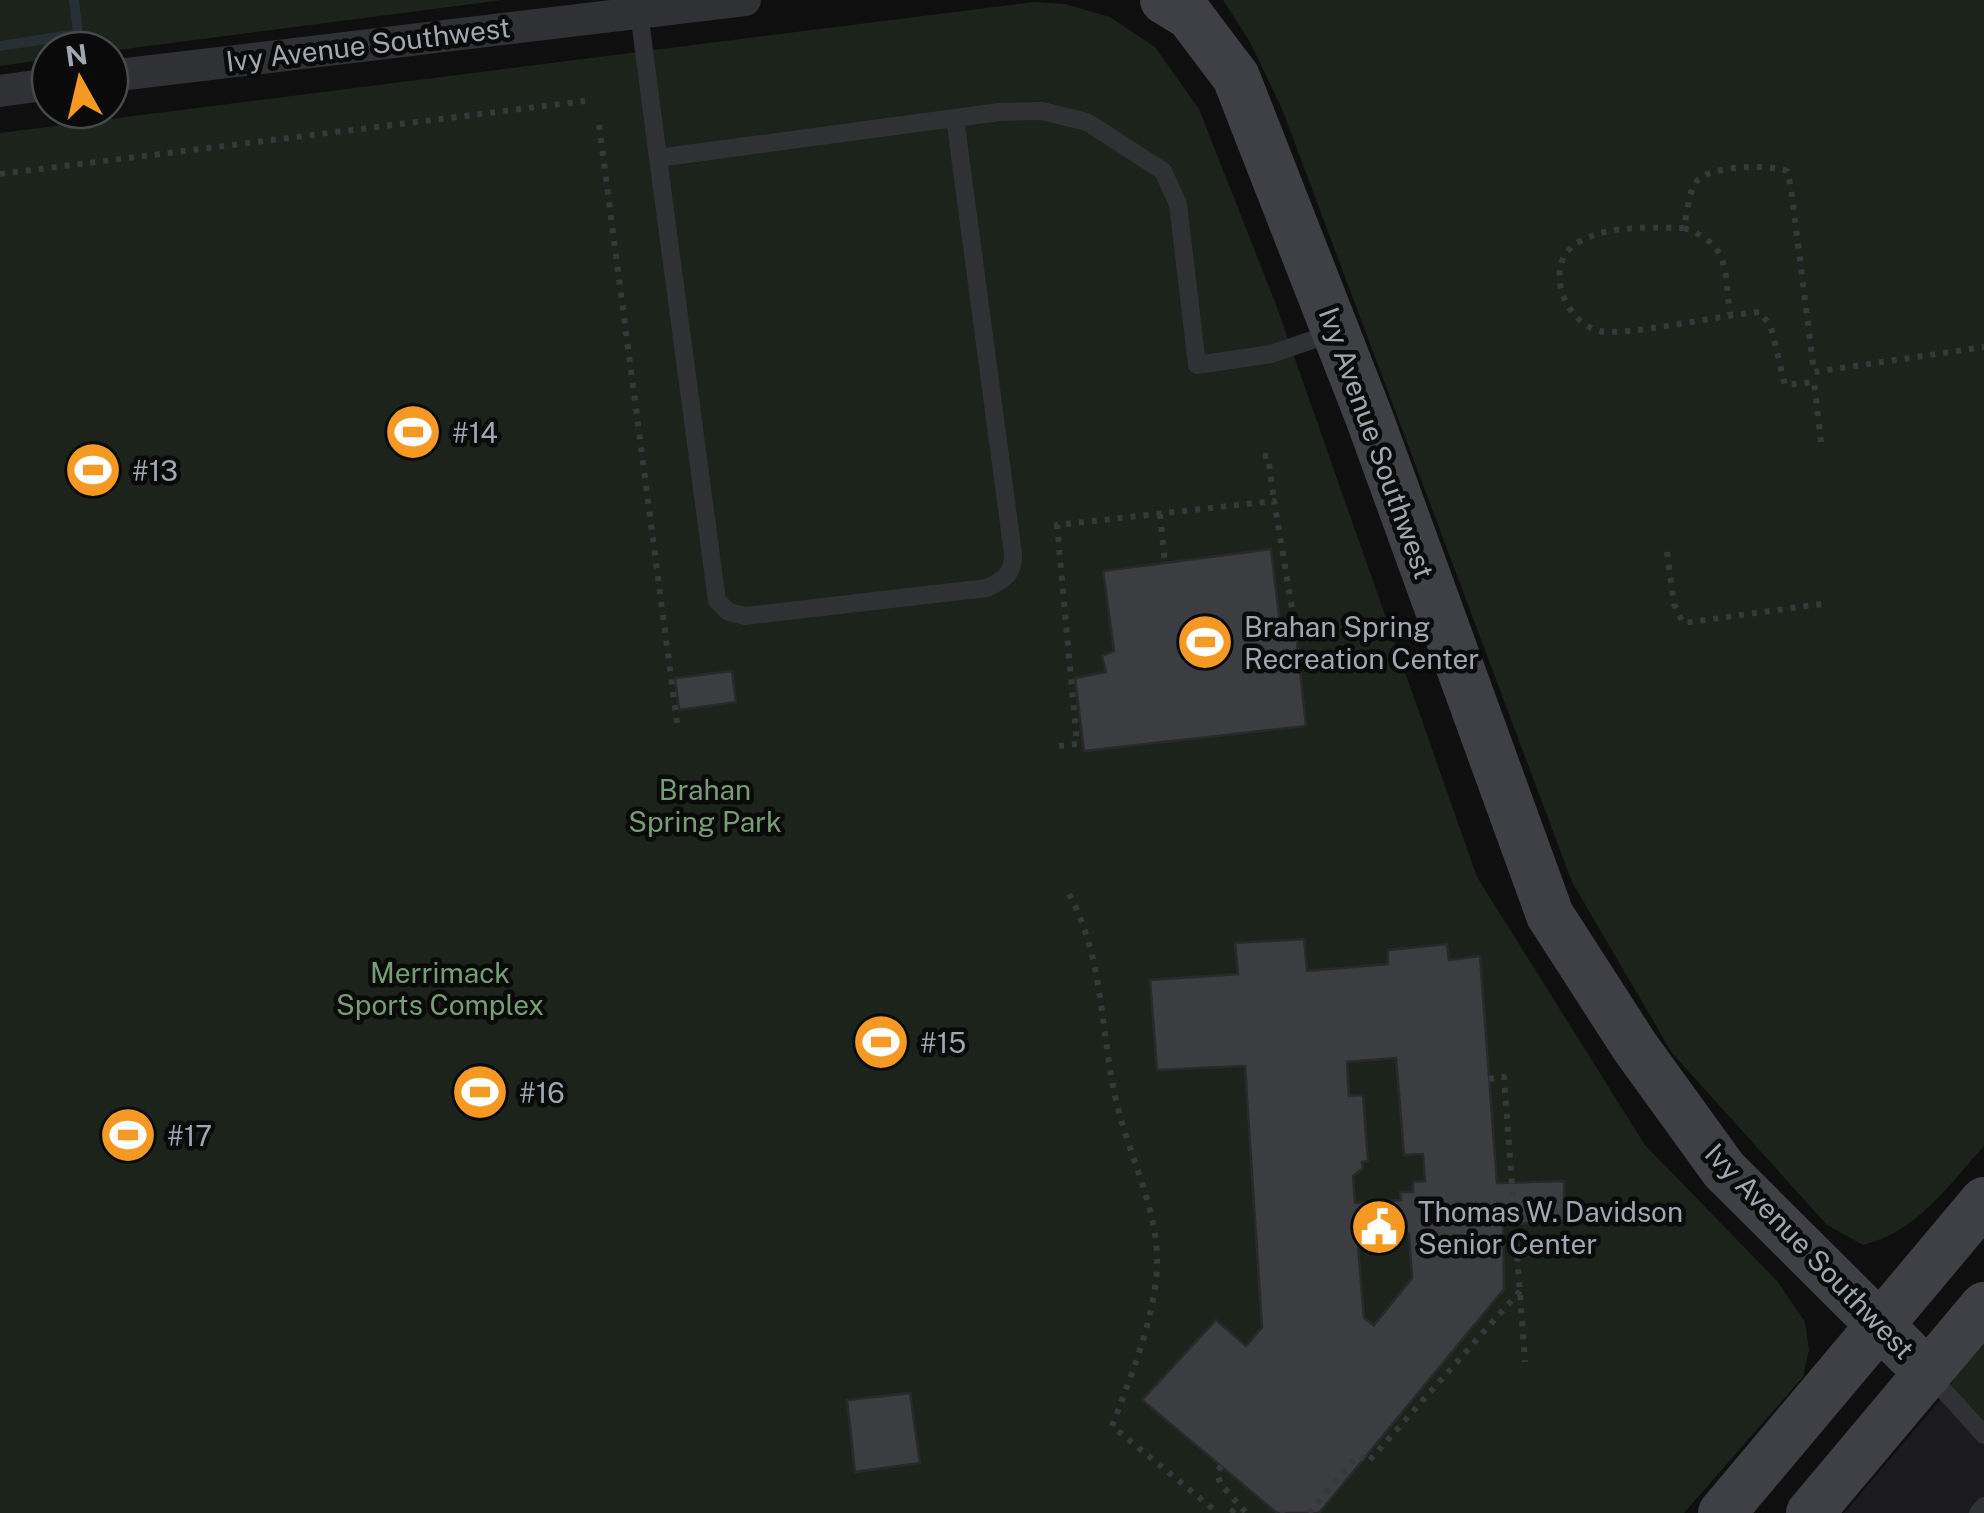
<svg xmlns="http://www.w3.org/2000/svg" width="1984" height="1513" font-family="'Public Sans',sans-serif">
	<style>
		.built { fill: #1b1b1d }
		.green { fill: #1b231b }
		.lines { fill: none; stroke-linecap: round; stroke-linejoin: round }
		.stream { stroke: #252f34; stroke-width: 10 }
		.building { fill: #3b3d40; stroke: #29292c; stroke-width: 2.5; fill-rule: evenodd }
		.path { stroke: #36383c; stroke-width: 6; stroke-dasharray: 5 8; stroke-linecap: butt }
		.lane { stroke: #303135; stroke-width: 18 }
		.street { stroke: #303135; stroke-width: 32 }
		.secondary { stroke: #3e4045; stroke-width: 48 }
		.labels { text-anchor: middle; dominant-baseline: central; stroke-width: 9; stroke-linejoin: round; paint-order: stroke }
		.street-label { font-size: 28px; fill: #9fa7b2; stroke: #0a0a0b }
		.poi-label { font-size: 28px; fill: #9fa7b2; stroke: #0a0a0b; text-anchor: start }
		.park-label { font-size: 28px; fill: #779d75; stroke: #0a0a0b }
	</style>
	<rect width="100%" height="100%" fill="#0f0f10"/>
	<!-- built -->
	<path class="built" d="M 1947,1392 L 1984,1429 L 1984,1513 L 1844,1513 Z"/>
	<!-- green -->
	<path class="green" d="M 0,0 L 503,0 L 110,51 L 50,50 L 50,59 L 0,66 Z
		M 1223,0 L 1984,0 L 1984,1146 C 1947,1187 1918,1231 1863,1245 L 1827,1225 L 1672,1053 L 1572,882 L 1282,109 L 1250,42 Z
		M 1033,2 L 1065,4 L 1110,17 L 1155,47 L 1199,109 L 1275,302 L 1477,877 L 1645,1145 L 1778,1282 L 1805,1322 L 1809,1350 L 1803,1377 L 1684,1513 L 0,1513 L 0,133 Z
		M 1984,1325 L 1984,1429 L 1947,1392 Z"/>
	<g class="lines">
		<!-- stream -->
		<path class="stream" d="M 0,46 L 78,34 L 74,0"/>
	</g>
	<!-- building -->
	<path class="building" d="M 1271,549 L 1281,631 L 1296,632 L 1306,726 L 1084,751 L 1075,678 L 1106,672 L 1102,656 L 1114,651 L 1103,571 Z
		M 732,671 L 736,702 L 679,710 L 675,678 Z
		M 1304,939 L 1307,971 L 1388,964 L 1388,950 L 1447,944 L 1449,960 L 1480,956 L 1497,1183 L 1564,1181 L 1564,1221 L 1503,1225 L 1504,1289 L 1319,1513 L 1277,1513 L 1142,1400 L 1216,1320 L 1246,1346 L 1262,1327 L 1245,1066 L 1157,1070 L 1150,980 L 1238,974 L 1235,943 ZM 1396,1058 L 1404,1155 L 1423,1154 L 1425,1181 L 1413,1182 L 1413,1192 L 1400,1192 L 1401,1200 L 1355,1203 L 1353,1176 L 1363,1168 L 1362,1162 L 1368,1161 L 1363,1095 L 1349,1096 L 1347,1062 ZM 1404,1229 L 1409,1234 L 1412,1278 L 1374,1325 L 1364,1318 L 1357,1234 Z
		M 910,1393 L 920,1463 L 855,1472 L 847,1400 Z"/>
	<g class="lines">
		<!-- path -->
		<path class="path" d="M 599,125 L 678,731
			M 0,174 L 585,101
			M 1684,228 C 1731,245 1724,270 1730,314
			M 1821,442 L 1814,382 L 1785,385 L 1771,327 L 1760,312 C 1727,314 1622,337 1600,331 C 1564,323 1541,263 1579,242 C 1611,224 1649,228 1684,228 C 1687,214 1688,193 1696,182 C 1709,165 1768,164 1787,171 L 1791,188 L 1814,372 L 1984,347
			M 1263,456 L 1268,456 L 1274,501
			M 1160,514 L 1165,564
			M 1667,552 L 1674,604 L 1683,623 L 1829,603
			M 1059,746 L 1077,744 L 1057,525 L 1274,501 L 1295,626 L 1280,624
			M 1069,894 C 1107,964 1099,1041 1120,1116 C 1135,1170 1163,1222 1156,1280 C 1150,1330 1130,1379 1112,1426 L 1218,1513
			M 1489,1079 L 1504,1077 L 1525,1362
			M 1221,1466 L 1217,1472 L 1220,1483 L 1246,1513
			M 1231,1513 L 1238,1505
			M 1280,1513 L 1288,1513
			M 1309,1513 L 1358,1455 L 1368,1462 L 1520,1291"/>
		<!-- lane -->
		<path class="lane" d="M 639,12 L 658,158 L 999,112 L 1042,111 L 1087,122 L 1163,171 L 1178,204 L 1197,365 L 1271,354 L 1333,333
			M 658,158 L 717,601 L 729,612 L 745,616 L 987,588 C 1003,580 1014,574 1013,554 L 955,118
			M 1928,1373 L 1984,1435
			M 1978,1513 L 1984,1506"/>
		<!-- street -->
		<path class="street" d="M 110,76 L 745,0
			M 0,91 L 50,84"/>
		<!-- secondary -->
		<path class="secondary" d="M 1164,0 L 1190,16 L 1236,77 L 1369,417 L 1550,915 L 1635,1047 L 1724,1170 L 1928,1373
			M 1722,1513 L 1984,1201
			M 1810,1513 L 1984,1306"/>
	</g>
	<!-- icons -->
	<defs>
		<g id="stadium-disc" transform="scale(2.875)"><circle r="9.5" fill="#f59922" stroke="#0a0a0b"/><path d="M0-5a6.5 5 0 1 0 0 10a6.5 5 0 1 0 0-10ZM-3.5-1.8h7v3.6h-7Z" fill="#fff"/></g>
		<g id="civic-disc" transform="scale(2.875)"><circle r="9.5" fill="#f59922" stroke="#0a0a0b"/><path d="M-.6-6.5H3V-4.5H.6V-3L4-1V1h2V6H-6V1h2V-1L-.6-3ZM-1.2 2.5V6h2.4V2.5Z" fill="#fff"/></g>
	</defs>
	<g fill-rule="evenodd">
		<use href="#stadium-disc" x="413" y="432"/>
		<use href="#stadium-disc" x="93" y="470"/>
		<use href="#stadium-disc" x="1205" y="642"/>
		<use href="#stadium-disc" x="881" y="1042"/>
		<use href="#stadium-disc" x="480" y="1092"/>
		<use href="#stadium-disc" x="128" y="1135"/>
		<use href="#civic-disc" x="1379" y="1227"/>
	</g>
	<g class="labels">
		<!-- street labels -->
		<g class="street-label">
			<text transform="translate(368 44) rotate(-7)">Ivy Avenue Southwest</text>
			<text transform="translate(1377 443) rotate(70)">Ivy Avenue Southwest</text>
			<text transform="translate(1810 1251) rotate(46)">Ivy Avenue Southwest</text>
		</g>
		<!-- poi labels -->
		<g class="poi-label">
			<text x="452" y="432">#14</text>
			<text x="132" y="470">#13</text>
			<text x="1244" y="626">Brahan Spring<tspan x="1244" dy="32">Recreation Center</tspan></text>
			<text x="920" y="1042">#15</text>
			<text x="519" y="1092">#16</text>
			<text x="167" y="1135">#17</text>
			<text x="1418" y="1211">Thomas W. Davidson<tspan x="1418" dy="32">Senior Center</tspan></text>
		</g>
		<!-- park labels -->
		<g class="park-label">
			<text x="705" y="789">Brahan<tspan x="705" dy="32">Spring Park</tspan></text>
			<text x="440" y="972">Merrimack<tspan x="440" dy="32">Sports Complex</tspan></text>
		</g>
	</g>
	<!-- north arrow -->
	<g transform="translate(80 80) rotate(352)"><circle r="48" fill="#0a0a0b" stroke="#46494e" stroke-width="2.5"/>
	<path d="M0-8L18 38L0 25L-18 38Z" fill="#f59922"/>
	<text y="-15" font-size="28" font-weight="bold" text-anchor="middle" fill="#9fa7b2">N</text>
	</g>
</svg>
